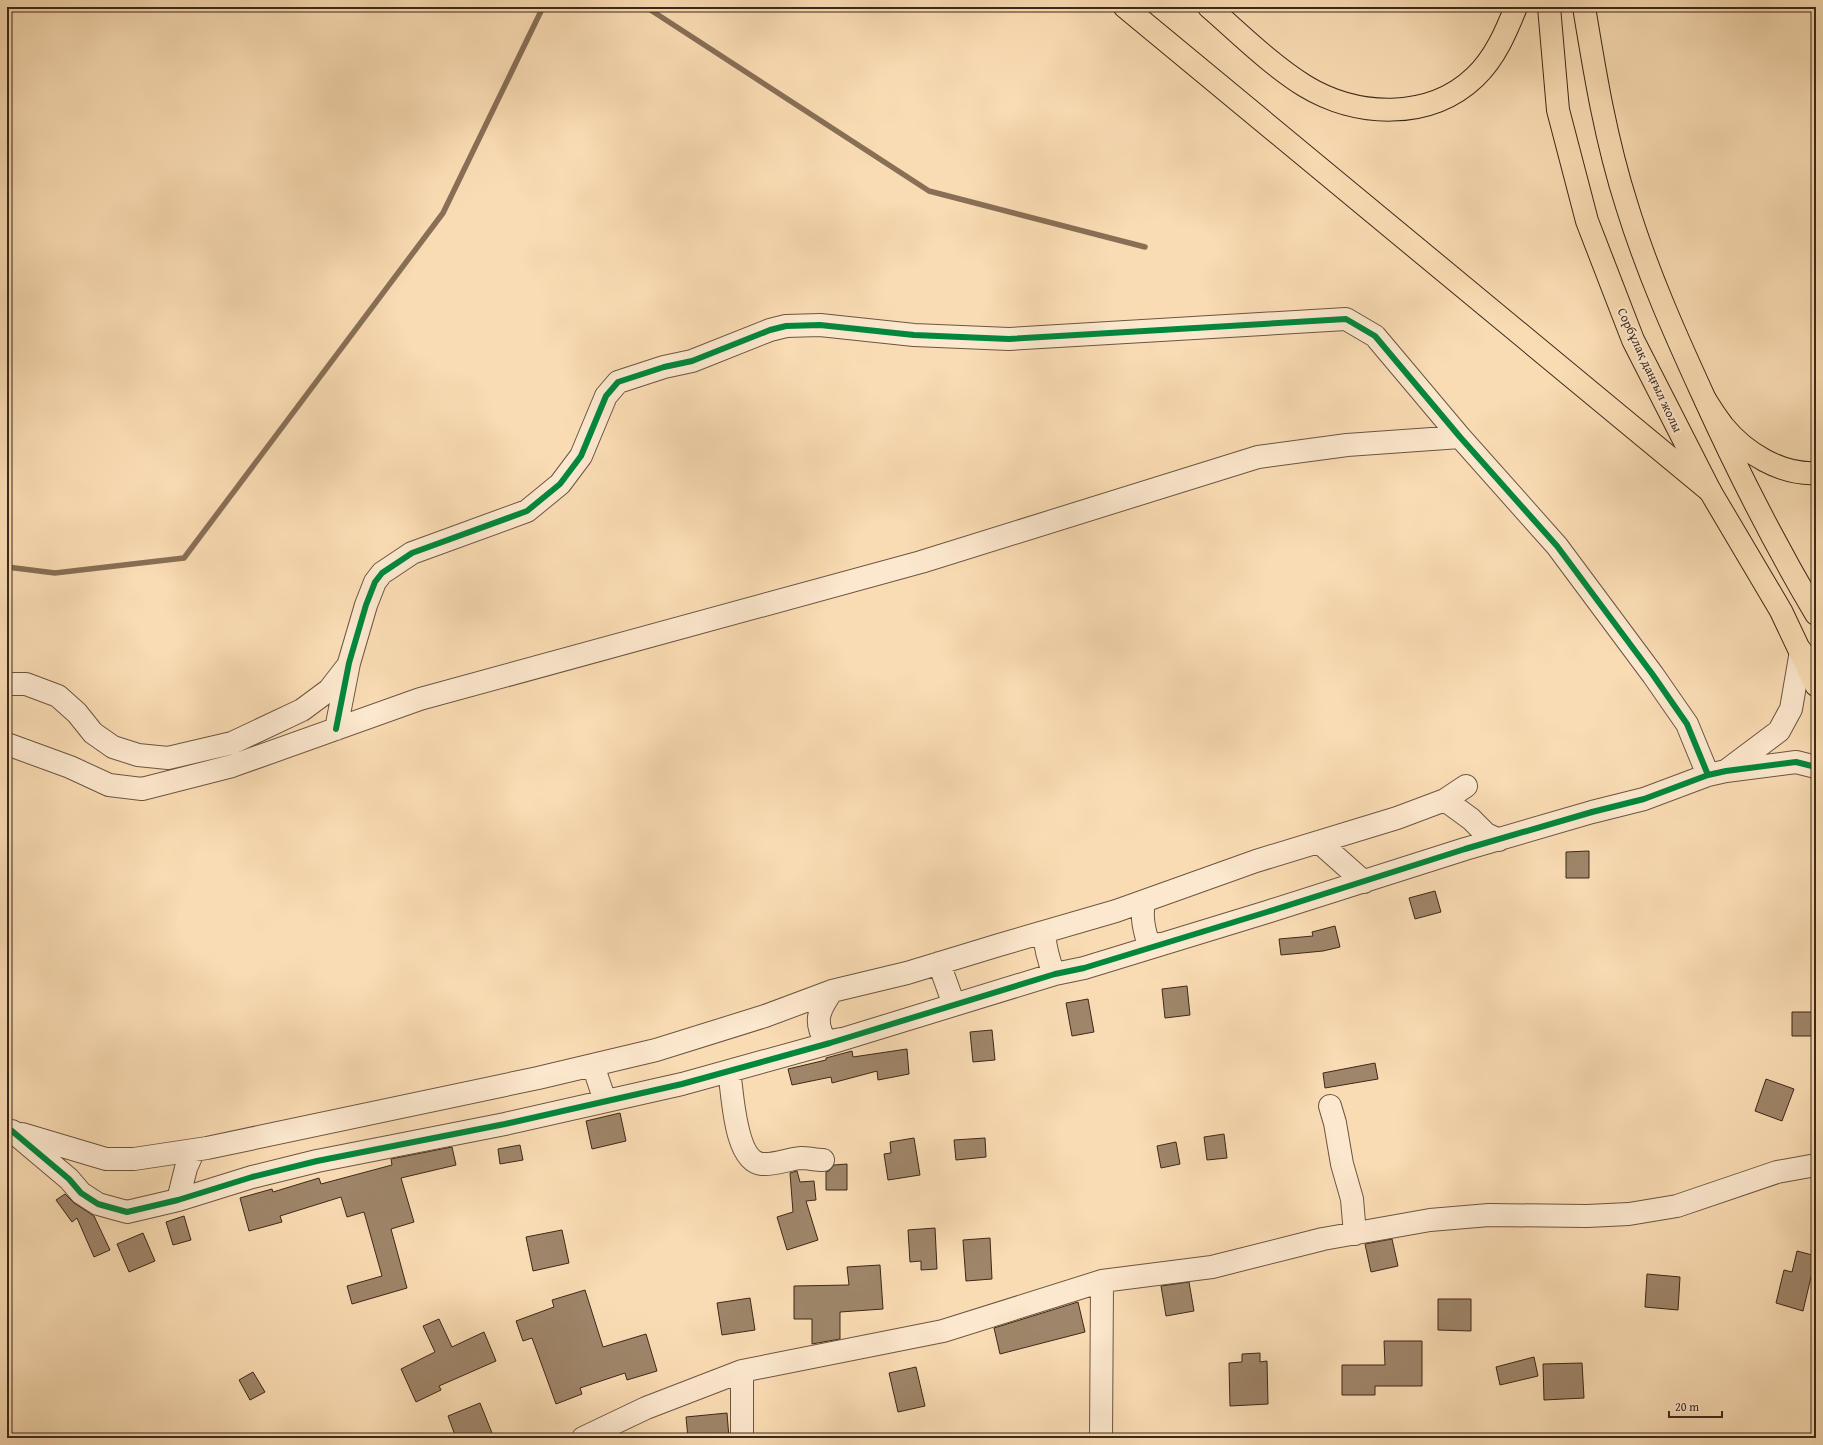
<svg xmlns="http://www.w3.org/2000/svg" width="1823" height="1445" font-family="'Gentium Book Plus',serif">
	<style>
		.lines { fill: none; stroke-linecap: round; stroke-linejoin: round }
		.stream { stroke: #886f56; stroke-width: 5.5 }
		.building { fill: #9f866a; stroke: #3d2819 }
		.minor-casing { stroke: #6c5540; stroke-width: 24 }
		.major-casing { stroke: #3d2819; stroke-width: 24 }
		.highway-casing { stroke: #3d2819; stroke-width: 24 }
		.minor { stroke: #fce8ce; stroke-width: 22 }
		.major { stroke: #fadcb4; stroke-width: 22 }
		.highway { stroke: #fadcb4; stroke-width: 22 }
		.cycleway-casing { stroke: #fce8ce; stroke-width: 8 }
		.cycleway { stroke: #00873e; stroke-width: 6 }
		.labels { text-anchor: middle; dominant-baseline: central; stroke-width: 4; stroke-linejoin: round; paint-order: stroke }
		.street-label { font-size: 13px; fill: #3d2819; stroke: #fce8ce }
	</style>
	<rect width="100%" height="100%" fill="#fadcb4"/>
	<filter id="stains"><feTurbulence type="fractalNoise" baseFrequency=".005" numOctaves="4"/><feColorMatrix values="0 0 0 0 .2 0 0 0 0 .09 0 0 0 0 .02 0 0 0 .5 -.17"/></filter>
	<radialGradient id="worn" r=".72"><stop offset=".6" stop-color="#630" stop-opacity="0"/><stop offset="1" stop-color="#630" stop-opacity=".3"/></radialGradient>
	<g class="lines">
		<!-- stream -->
		<path class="stream" d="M 646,7 L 929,191 L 1145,247
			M 7,567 L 55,573 L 184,558 L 443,213 L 543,7"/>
	</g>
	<!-- building -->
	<path class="building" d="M 1589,851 L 1589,878 L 1566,878 L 1566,852 Z
		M 1435,891 L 1441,912 L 1415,919 L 1409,898 Z
		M 1335,926 L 1340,947 L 1323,951 L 1281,955 L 1279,939 L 1313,936 L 1312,932 Z
		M 1187,986 L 1190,1015 L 1165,1018 L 1162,989 Z
		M 1088,999 L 1094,1032 L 1072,1036 L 1066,1003 Z
		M 1792,1012 L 1812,1012 L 1812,1036 L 1792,1036 Z
		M 992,1030 L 995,1060 L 973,1062 L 970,1032 Z
		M 907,1049 L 909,1074 L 878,1080 L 877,1071 L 832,1083 L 831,1077 L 792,1085 L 788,1069 L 826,1060 L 826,1058 L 852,1051 L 853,1057 Z
		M 1375,1063 L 1378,1079 L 1325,1088 L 1323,1073 Z
		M 1766,1079 L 1794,1089 L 1782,1121 L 1755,1111 Z
		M 620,1113 L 626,1141 L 592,1149 L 586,1121 Z
		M 1224,1134 L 1227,1158 L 1207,1160 L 1204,1137 Z
		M 914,1138 L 920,1175 L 888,1180 L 884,1154 L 891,1153 L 890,1142 Z
		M 985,1138 L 986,1157 L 956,1160 L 954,1140 Z
		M 1176,1142 L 1180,1164 L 1161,1168 L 1157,1146 Z
		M 520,1145 L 523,1160 L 500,1164 L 498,1149 Z
		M 452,1147 L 456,1165 L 401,1178 L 414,1222 L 391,1229 L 407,1288 L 352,1304 L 347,1286 L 382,1276 L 364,1212 L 347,1217 L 341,1197 L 280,1216 L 282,1222 L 249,1231 L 240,1198 L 272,1189 L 273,1192 L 319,1178 L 321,1184 L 392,1165 L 391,1159 Z
		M 847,1164 L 847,1190 L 826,1190 L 826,1172 L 829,1171 L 834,1165 Z
		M 797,1171 L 800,1182 L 814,1181 L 816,1200 L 806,1201 L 818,1240 L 787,1250 L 777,1217 L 793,1212 L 790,1173 Z
		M 65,1194 L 74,1203 L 94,1216 L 110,1250 L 94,1257 L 77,1218 L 72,1222 L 56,1200 Z
		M 184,1216 L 191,1240 L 173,1245 L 166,1222 Z
		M 935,1228 L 937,1269 L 921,1270 L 921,1261 L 910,1262 L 908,1230 Z
		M 562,1230 L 569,1263 L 533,1271 L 526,1237 Z
		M 143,1233 L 155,1261 L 129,1272 L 117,1244 Z
		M 990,1238 L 992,1279 L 966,1281 L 963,1240 Z
		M 1392,1239 L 1398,1266 L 1371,1272 L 1365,1244 Z
		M 1797,1251 L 1816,1256 L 1803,1311 L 1776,1303 L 1784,1270 L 1792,1272 Z
		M 880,1265 L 883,1309 L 840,1312 L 840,1339 L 812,1344 L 812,1319 L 794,1319 L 794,1286 L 849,1285 L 847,1267 Z
		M 1647,1274 L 1680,1277 L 1678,1310 L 1645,1307 Z
		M 1189,1282 L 1194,1311 L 1166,1316 L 1161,1286 Z
		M 585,1290 L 603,1347 L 646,1334 L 657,1371 L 627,1380 L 625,1373 L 580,1388 L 582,1394 L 556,1404 L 532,1338 L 523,1341 L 516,1321 L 554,1307 L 552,1300 Z
		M 750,1298 L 755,1330 L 722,1335 L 717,1303 Z
		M 1438,1299 L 1471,1299 L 1471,1331 L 1438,1330 Z
		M 1078,1302 L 1085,1332 L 1000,1354 L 994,1328 Z
		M 439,1319 L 452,1347 L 484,1332 L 496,1361 L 439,1386 L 441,1390 L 416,1402 L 401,1369 L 435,1352 L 423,1326 Z
		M 1384,1341 L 1422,1341 L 1422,1386 L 1375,1386 L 1375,1395 L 1342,1395 L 1342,1365 L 1385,1365 Z
		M 1260,1353 L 1260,1362 L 1267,1361 L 1268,1404 L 1230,1406 L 1229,1363 L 1242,1362 L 1242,1354 Z
		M 1534,1357 L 1538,1376 L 1500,1385 L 1496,1367 Z
		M 1582,1363 L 1584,1398 L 1544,1400 L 1543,1364 Z
		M 916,1367 L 925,1406 L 898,1412 L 889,1373 Z
		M 253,1372 L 265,1392 L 250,1400 L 239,1380 Z
		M 480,1403 L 494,1438 L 456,1438 L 448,1416 Z
		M 727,1413 L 729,1438 L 688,1438 L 686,1417 Z"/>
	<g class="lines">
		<!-- minor casing -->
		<g class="minor-casing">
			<path id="minor" d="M 7,684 L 26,684 L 58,696 L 77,713 L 93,733 L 113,747 L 138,755 L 168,758 L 232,743 L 302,710 L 329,690 L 346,668
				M 336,729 L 349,663 L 366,605 L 375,582 L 382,573 L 412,553 L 527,511 L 560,484 L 581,456 L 606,396 L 618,382 L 664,367 L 692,361 L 770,330 L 786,326 L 820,325 L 914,335 L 1009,339 L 1346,319 L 1375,336 L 1460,437 L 1557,546 L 1653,675 L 1687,724 L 1708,775
				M 7,744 L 70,767 L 109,785 L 142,789 L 232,766 L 420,699 L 921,562 L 1258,457 L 1347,445 L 1460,437
				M 1727,770 L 1779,731 L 1791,709 L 1801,651
				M 1445,800 L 1471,819 L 1486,834 L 1499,840
				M 1319,842 L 1364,882
				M 1144,901 C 1141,917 1144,930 1149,945 L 1161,944
				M 1044,932 C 1045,947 1048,959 1054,974 L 1060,973
				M 939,963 L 954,1005
				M 832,991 C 819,1010 813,1021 826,1042 L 841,1039
				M 593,1065 L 605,1101
				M 729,1071 C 733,1093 734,1161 762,1164 C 776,1165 788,1159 801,1158 C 808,1158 816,1160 823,1160
				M 1330,1106 L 1335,1123 L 1342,1164 L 1352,1199 L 1355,1234
				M 12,1131 L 69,1179 L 81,1193 L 98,1204 L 127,1212 L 178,1200 L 252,1177 L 317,1161 L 505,1124 L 682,1084 L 830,1043 L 1055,974 L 1084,968 L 1267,912 L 1465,849 L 1592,812 L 1644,799 L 1708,775 L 1726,771 L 1796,762 L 1816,767
				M 22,1134 L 106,1159 L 134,1159 L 207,1148 L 538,1078 L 656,1050 L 765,1016 L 832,991 L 907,973 L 999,945 L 1116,911 L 1256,861 L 1397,818 L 1445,800 L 1466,786
				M 178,1200 L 186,1168 L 194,1150
				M 742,1371 L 742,1438
				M 583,1438 L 646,1408 L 742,1371 L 943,1331 L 1102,1281 L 1212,1267 L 1323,1239 L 1430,1220 L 1489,1215 L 1587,1216 L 1629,1214 L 1677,1206 L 1777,1172 L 1816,1165
				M 1101,1438 L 1102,1281"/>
		</g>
		<!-- major casing -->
		<g class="major-casing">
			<path id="major" d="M 1549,7 L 1558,110 L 1587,221 L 1633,340 L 1710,491 L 1781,611 L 1816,685
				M 1584,7 C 1595,74 1606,141 1627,206 C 1647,271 1675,334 1703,395 C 1737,470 1774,543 1816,614"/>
		</g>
		<!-- highway casing -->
		<g class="highway-casing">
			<path id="highway" d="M 1125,7 L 1710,491
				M 1209,7 C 1239,33 1271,65 1305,86 C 1356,117 1429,121 1475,77 C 1495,58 1506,32 1516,7
				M 1706,401 C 1711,409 1717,418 1723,426 C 1745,453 1781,475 1816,473"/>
		</g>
		<!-- minor -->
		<use href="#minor" class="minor"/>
		<!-- major -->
		<use href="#major" class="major"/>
		<!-- highway -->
		<use href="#highway" class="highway"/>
		<!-- cycleway casing -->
		<g class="cycleway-casing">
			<path id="cycleway" d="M 336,729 L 349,663 L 366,605 L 375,582 L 382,573 L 412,553 L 527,511 L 560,484 L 581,456 L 606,396 L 618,382 L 664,367 L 692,361 L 770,330 L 786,326 L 820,325 L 914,335 L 1009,339 L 1346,319 L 1375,336 L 1460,437 L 1557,546 L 1653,675 L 1687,724 L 1708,775
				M 12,1131 L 69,1179 L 81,1193 L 98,1204 L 127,1212 L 178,1200 L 252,1177 L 317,1161 L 505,1124 L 682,1084 L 830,1043 L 1055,974 L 1084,968 L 1267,912 L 1465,849 L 1592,812 L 1644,799 L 1708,775 L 1726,771 L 1796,762 L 1816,767"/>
		</g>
		<!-- cycleway -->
		<use href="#cycleway" class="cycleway"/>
	</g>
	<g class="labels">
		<!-- street labels -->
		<g class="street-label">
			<text transform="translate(1650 370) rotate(65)">Сорбұлақ даңғыл жолы</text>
		</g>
	</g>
	<!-- margin -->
	<rect width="1823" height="1445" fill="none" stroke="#fadcb4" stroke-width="24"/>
	<rect x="8" y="8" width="1807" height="1429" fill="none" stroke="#3d2819" stroke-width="2"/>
	<rect x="12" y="12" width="1799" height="1421" fill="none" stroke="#3d2819"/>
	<!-- scale -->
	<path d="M1669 1411v6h53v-6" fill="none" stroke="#3d2819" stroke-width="2"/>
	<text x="1675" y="1411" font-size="12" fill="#3d2819" stroke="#fce8ce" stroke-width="3" paint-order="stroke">20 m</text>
	<rect width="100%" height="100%" filter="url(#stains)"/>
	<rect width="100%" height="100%" fill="url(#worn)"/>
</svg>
